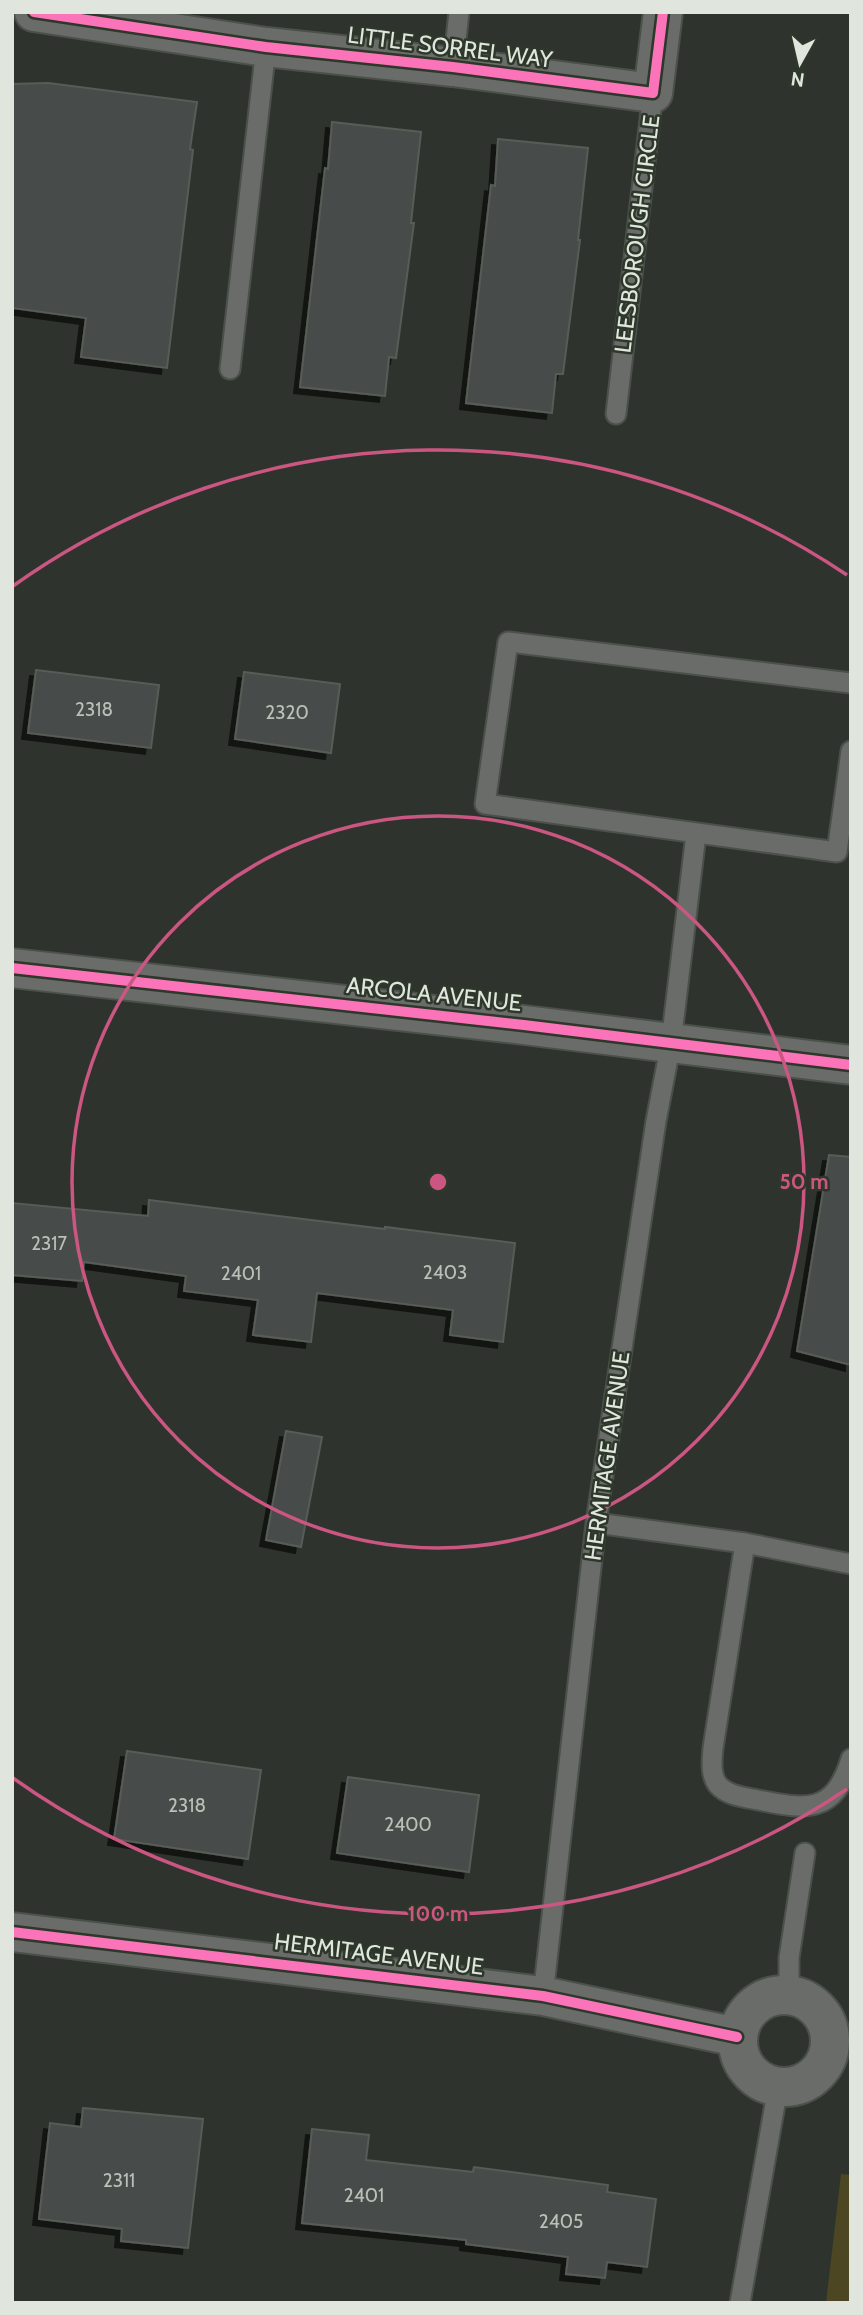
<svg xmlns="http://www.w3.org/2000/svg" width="863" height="2315" font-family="Cabin,sans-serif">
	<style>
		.green { fill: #4c4623 }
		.building { fill: #464c48; stroke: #575c57; stroke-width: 2; filter: url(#shadow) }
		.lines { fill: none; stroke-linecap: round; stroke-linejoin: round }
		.lane-casing { stroke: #4b504b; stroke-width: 23 }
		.street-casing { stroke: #4b504b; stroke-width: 42 }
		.secondary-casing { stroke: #4b504b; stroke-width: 42 }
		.lane { stroke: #696c68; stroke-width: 19 }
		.street { stroke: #696c68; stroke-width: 38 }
		.secondary { stroke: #696c68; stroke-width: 38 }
		.cycleway-casing { stroke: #2d372a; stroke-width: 15 }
		.cycleway { stroke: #fb73b8; stroke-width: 10 }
		.ring { fill: none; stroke: #cb5682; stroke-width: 3.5 }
		.labels { text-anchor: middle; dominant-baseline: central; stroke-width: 5; stroke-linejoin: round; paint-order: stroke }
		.number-label { font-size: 19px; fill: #bac0b8 }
		.street-label { font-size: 23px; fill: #e0e6de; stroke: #2d372a }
		.centre { fill: #cb5682; stroke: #2d372a; stroke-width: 3.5 }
		.ring-label { font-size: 21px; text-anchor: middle; font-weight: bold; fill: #cb5682; stroke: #2d372a; stroke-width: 5; stroke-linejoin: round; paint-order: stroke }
	</style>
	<defs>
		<filter id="shadow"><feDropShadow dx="-6" dy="6" stdDeviation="0" flood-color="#0009"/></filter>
	</defs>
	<rect width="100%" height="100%" fill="#2e342d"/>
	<!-- green -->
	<path class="green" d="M 841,2174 L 851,2175 L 851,2303 L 826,2303 Z"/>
	<!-- building -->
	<path class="building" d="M 48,83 L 197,102 L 190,149 L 193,150 L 167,368 L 81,357 L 86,318 L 12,308 L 12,84 Z
		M 332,122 L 421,132 L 411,223 L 414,223 L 396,358 L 389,357 L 385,396 L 300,387 L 325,168 L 328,169 Z
		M 498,139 L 588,148 L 578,240 L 580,240 L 563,374 L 556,374 L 552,413 L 466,403 L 491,185 L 495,186 Z
		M 36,670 L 159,685 L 151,748 L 28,733 Z
		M 244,672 L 340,684 L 331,753 L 235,739 Z
		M 829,1155 L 851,1157 L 851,1365 L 797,1351 Z
		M 149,1200 L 385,1229 L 385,1227 L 515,1243 L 503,1342 L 450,1335 L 453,1310 L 317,1293 L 311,1342 L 253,1335 L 258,1300 L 184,1291 L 186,1276 L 84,1262 L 82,1281 L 12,1275 L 12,1203 L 148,1216 Z
		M 286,1431 L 322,1437 L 301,1547 L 266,1540 Z
		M 127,1751 L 261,1770 L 248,1859 L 114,1839 Z
		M 348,1777 L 479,1795 L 469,1872 L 337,1853 Z
		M 83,2108 L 203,2119 L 188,2248 L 121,2241 L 122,2229 L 39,2219 L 50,2123 L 81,2127 Z
		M 312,2129 L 369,2135 L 366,2160 L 473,2172 L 474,2167 L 608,2185 L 607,2192 L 656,2199 L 647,2267 L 607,2262 L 605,2278 L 566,2274 L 568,2257 L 466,2244 L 466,2240 L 302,2223 Z"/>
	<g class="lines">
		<!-- lane casing -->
		<g class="lane-casing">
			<path id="lane" d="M 453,67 L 459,12
				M 230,369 L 266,47
				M 616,414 L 653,93
				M 851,683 L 508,642 L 485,804 L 837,852 L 851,751
				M 596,1523 L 745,1543 L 851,1564
				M 745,1543 L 713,1748 C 712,1760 710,1775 718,1785 C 728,1796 744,1797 758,1800 C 807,1810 834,1814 851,1759
				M 789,1995 L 789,1958 L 805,1853
				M 543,1996 L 596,1523 L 656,1121 L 671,1043 L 696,834
				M 740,2303 L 778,2087"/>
		</g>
		<!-- street casing -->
		<g class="street-casing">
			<path id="street" d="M 34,12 L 266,47 L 453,67 L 653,93 L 663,12
				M 12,1932 L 543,1996 L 737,2037
				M738 2041a46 46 0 1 1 92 0a46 46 0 1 1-92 0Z"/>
		</g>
		<!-- secondary casing -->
		<g class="secondary-casing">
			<path id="secondary" d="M 12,968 L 524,1025 L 851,1065"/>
		</g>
		<!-- lane -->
		<use href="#lane" class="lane"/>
		<!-- street -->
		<use href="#street" class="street"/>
		<!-- secondary -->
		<use href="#secondary" class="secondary"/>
		<!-- cycleway casing -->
		<g class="cycleway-casing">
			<path id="cycleway" d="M 34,12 L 266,47 L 453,67 L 653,93 L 663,12
				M 12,968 L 524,1025 L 851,1065
				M 12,1932 L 543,1996 L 737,2037"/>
		</g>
		<!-- cycleway -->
		<use href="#cycleway" class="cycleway"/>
	</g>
	<!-- distance rings -->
	<g class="ring">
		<circle cx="438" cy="1182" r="366"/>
		<path d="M847 1789A732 732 0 0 1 13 1778M13 586A732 732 0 0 1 847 575"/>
	</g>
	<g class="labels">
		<!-- number labels -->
		<g class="number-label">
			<text x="94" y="709">2318</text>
			<text x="287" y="712">2320</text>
			<text x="49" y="1243">2317</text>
			<text x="445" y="1272">2403</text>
			<text x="241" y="1273">2401</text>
			<text x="187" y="1805">2318</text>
			<text x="408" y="1824">2400</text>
			<text x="119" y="2180">2311</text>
			<text x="364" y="2195">2401</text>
			<text x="561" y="2221">2405</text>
		</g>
		<!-- street labels -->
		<g class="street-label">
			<text transform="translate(450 47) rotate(7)">LITTLE SORREL WAY</text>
			<text transform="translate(637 234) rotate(-83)">LEESBOROUGH CIRCLE</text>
			<text transform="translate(434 994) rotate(6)">ARCOLA AVENUE</text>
			<text transform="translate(607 1456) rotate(-82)">HERMITAGE AVENUE</text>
			<text transform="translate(379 1954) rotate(7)">HERMITAGE AVENUE</text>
		</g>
	</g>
	<circle cx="438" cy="1182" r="10" class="centre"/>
	<g class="ring-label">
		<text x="804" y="1189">50 m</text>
		<text x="438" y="1921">100 m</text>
	</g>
	<!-- border -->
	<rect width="863" height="2315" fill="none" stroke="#e0e6de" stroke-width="28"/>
	<!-- north arrow -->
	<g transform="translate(800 63) rotate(188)" stroke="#2d372a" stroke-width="5" paint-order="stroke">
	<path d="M0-5L12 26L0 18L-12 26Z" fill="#e0e6de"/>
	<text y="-10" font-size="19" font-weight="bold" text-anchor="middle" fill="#e0e6de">N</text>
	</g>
</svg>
